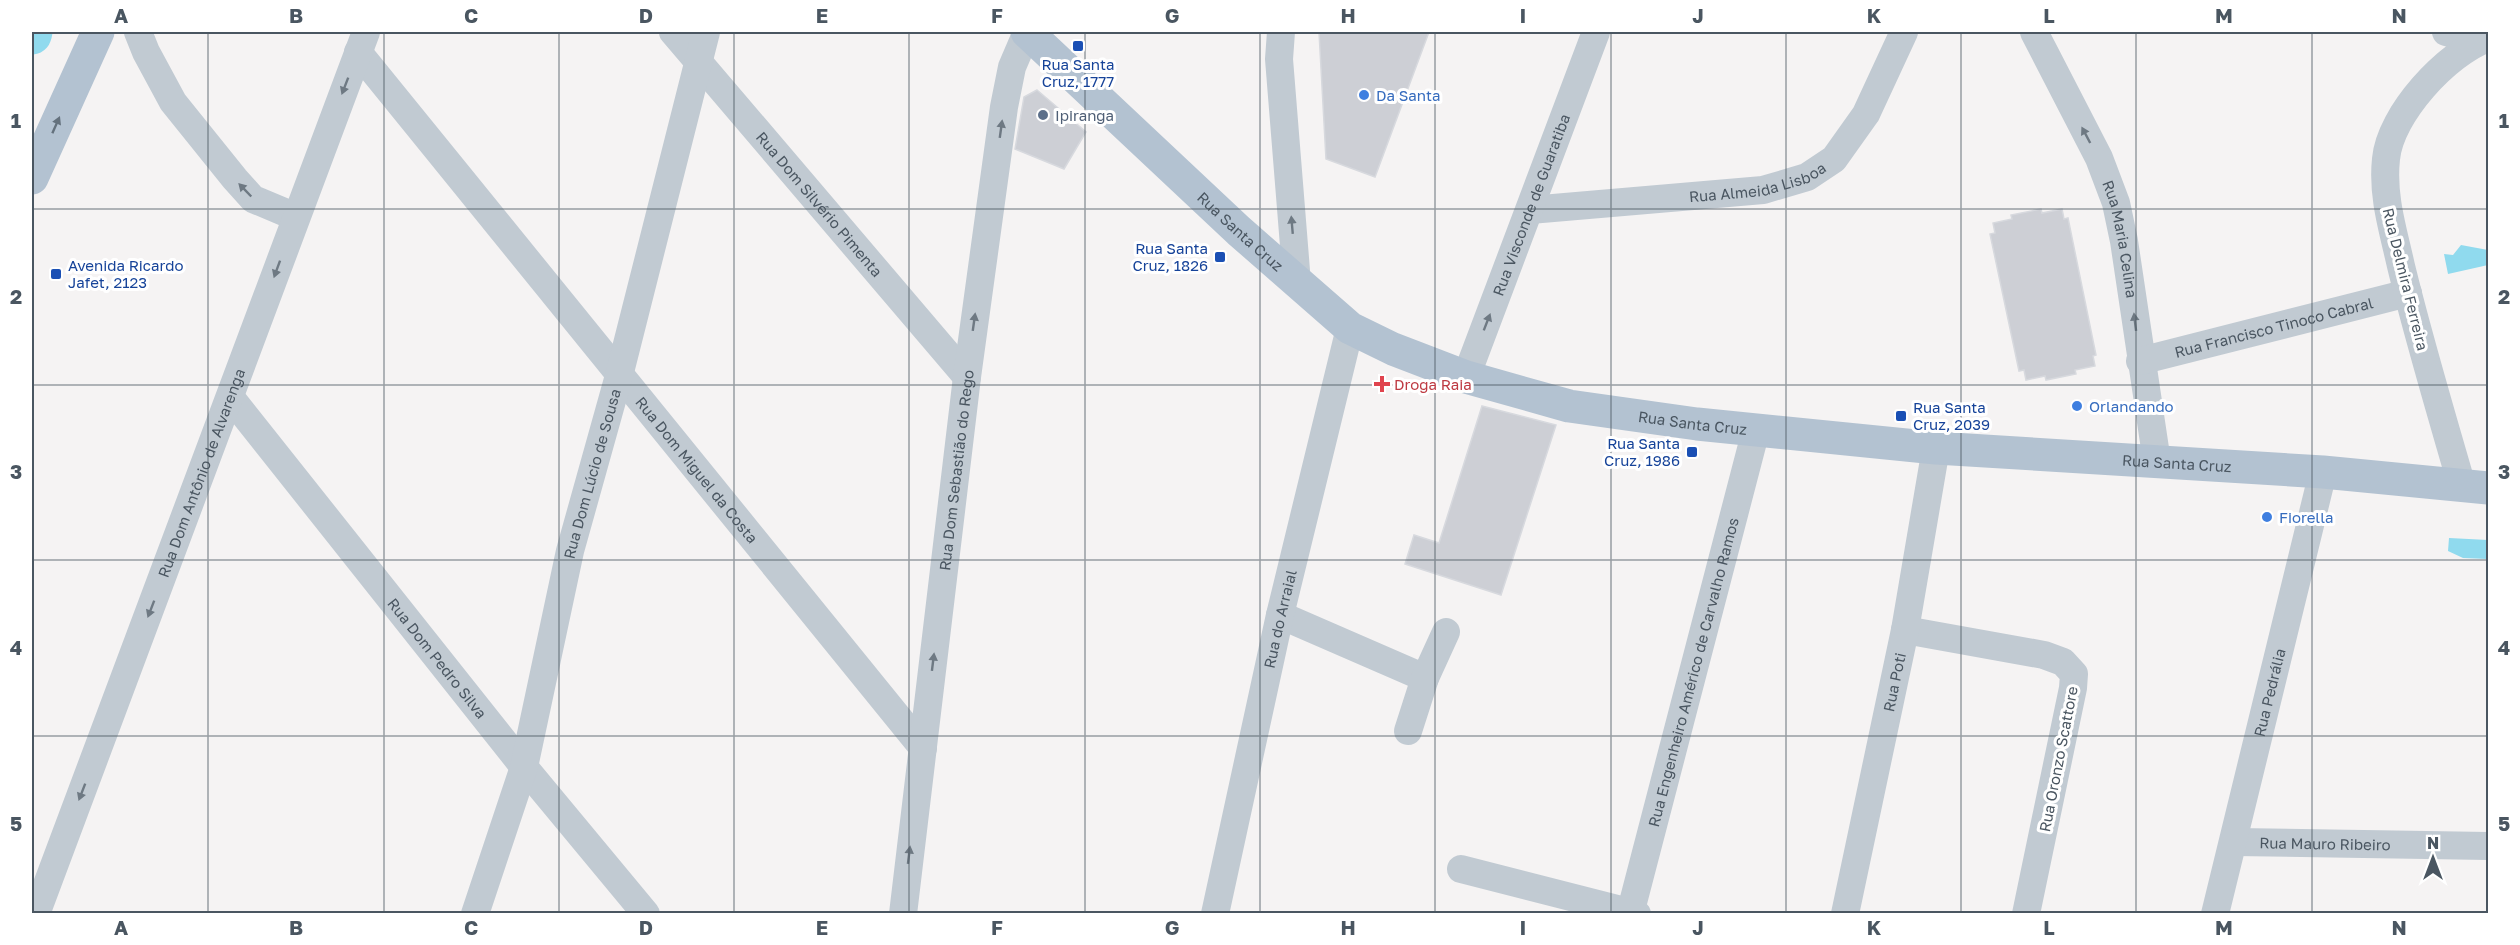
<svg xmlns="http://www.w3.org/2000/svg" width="2520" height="945" font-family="'Golos Text',sans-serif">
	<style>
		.water { fill: #90daee }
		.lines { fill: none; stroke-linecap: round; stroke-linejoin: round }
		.river { stroke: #90daee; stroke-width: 39 }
		.building { fill: #cdcfd5; stroke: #d7d9de; stroke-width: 1.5 }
		.minor { stroke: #c1cad2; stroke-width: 28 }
		.major { stroke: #b3c2d1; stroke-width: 33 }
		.oneway { fill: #6e7983 }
		.oneway2 { fill: #64717d }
		.grid { fill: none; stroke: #4a5661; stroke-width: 1.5; stroke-opacity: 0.55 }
		.transit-dot { fill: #1a4fb4; stroke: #fff; stroke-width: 2 }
		.shop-dot { fill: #3f7fe0; stroke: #fff; stroke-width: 2 }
		.service-dot { fill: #5c6f8a; stroke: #fff; stroke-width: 2 }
		.health-dot { fill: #e0444e; stroke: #fff; stroke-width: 2 }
		.labels { text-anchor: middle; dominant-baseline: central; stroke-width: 6; stroke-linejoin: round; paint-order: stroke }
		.transit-label { font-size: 15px; fill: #164399; stroke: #fff; text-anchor: end }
		.shop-label { font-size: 15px; fill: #366cbe; stroke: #fff; text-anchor: start }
		.service-label { font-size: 15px; fill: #4e5e75; stroke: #fff; text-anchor: start }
		.street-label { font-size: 15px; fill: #4a5661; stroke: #fff }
		.health-label { font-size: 15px; fill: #be3a42; stroke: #fff; text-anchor: start }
		.neatline { fill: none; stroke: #4a5661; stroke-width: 2 }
		.grid-label { font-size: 20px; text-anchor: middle; font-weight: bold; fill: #4a5661 }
	</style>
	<rect width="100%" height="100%" fill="#f5f3f3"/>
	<!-- water -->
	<path class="water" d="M 2461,245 L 2488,250 L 2488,265 L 2448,274 L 2444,254 L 2453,255 Z
		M 2449,538 L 2488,540 L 2488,559 L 2463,558 L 2448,551 Z"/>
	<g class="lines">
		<!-- river -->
		<path class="river" d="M 32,35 L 33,32"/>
	</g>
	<!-- building -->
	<path class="building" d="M 1319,32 L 1429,32 L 1375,177 L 1326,159 Z
		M 1037,90 L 1086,132 L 1064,169 L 1015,149 L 1024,97 Z
		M 2041,209 L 2042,213 L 2062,209 L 2064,219 L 2068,218 L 2096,355 L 2093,356 L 2095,366 L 2075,370 L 2076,374 L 2046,380 L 2045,376 L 2026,380 L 2024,370 L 2019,371 L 1990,234 L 1995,233 L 1993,223 L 2012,219 L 2011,215 Z
		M 1482,406 L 1556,425 L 1501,595 L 1405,564 L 1414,535 L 1439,543 Z"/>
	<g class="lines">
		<!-- minor -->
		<g class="minor">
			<path d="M 138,32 L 146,52 L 173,102 L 235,179 L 253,199 L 296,217"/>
			<path id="s1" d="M 673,32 L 967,377"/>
			<path d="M 1281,32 L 1279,59 L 1297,283"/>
			<path id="s2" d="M 2034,32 L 2099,158 L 2116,203 L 2124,241 L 2157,462"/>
			<path d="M 2446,32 L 2479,41"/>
			<path id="s3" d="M 358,52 L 923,748"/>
			<path id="s4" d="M 1530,210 L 1763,190 L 1807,177 L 1834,159 L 1866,114 L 1904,32"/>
			<path id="s5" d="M 2140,361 L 2408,293"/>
			<path id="s6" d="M 1466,377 L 1596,32"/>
			<path id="s7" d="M 231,398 L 524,767 L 646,914"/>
			<path d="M 2462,486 C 2441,413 2419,340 2401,266 C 2393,230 2382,196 2386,159 C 2390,114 2447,53 2488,38"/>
			<path d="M 1280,615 L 1425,678"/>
			<path d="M 1905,630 L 2044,655 L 2063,662 L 2074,674 L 2073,688 L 2026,914"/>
			<path d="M 1408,731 L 1425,678 L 1446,632"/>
			<path id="s8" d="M 2235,842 L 2488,846"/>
			<path d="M 1461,869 L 1637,914"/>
			<path id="s9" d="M 36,914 L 366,32"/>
			<path id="s10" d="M 475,914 L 524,767 L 570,551 L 620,372 L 706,32"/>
			<path id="s11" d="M 903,914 L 967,377 L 1004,107 L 1012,67 L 1027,32"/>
			<path id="s12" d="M 1215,914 L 1280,615 L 1350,328"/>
			<path id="s13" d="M 1630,914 L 1756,430"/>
			<path id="s14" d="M 1845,914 L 1905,630 L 1936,448"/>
			<path id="s15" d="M 2215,914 L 2323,472"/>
		</g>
		<!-- major -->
		<g class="major">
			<path id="s16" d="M 1027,32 L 1239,231 L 1350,328 L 1393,349 L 1466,377 L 1569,406 L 1697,424 L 1936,448 L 2323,472 L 2488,488"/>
			<path d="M 32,178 L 98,32"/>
		</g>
	</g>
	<!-- one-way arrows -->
	<defs><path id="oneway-solid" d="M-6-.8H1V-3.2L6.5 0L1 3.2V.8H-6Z" transform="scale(1.5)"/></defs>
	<g class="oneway">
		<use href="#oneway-solid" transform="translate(345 86) rotate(111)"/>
		<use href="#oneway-solid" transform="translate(1001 129) rotate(-82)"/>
		<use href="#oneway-solid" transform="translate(2086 135) rotate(-118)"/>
		<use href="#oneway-solid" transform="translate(245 190) rotate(-134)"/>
		<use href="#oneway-solid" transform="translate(1292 225) rotate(-95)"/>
		<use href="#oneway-solid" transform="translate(277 269) rotate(110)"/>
		<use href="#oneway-solid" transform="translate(974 322) rotate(-82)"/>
		<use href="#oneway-solid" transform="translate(1487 322) rotate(-69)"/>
		<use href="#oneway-solid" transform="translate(2135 322) rotate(-97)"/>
		<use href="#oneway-solid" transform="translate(151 609) rotate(111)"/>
		<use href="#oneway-solid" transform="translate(933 662) rotate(-83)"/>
		<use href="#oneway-solid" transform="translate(82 792) rotate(111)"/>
		<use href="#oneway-solid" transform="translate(909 855) rotate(-83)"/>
	</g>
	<use class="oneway2" href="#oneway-solid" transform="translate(56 125) rotate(-66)"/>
	<!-- grid -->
	<path class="grid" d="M 208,32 L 208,914M 384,32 L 384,914M 559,32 L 559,914M 734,32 L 734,914M 909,32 L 909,914M 1085,32 L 1085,914M 1260,32 L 1260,914M 1435,32 L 1435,914M 1611,32 L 1611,914M 1786,32 L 1786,914M 1961,32 L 1961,914M 2136,32 L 2136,914M 2312,32 L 2312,914M 32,209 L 2488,209M 32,385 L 2488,385M 32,560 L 2488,560M 32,736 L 2488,736"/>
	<!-- markers -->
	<g class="transit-dot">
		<rect x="1072" y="40" width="12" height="12" rx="3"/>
		<rect x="1214" y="251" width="12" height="12" rx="3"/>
		<rect x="50" y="268" width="12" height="12" rx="3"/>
		<rect x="1895" y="410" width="12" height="12" rx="3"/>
		<rect x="1686" y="446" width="12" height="12" rx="3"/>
	</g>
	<g class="shop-dot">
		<circle cx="1364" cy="95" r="6"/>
		<circle cx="2077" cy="406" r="6"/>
		<circle cx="2267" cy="517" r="6"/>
	</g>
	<circle class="service-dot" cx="1043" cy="115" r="6"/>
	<path class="health-dot" d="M1379 375h6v6h6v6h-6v6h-6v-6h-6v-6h6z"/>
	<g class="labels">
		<!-- transit labels -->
		<g class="transit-label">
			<text x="1078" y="64" text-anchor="middle">Rua Santa<tspan x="1078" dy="17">Cruz, 1777</tspan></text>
			<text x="1208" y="248">Rua Santa<tspan x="1208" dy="17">Cruz, 1826</tspan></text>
			<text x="68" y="265" text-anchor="start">Avenida Ricardo<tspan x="68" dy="17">Jafet, 2123</tspan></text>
			<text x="1913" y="407" text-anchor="start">Rua Santa<tspan x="1913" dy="17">Cruz, 2039</tspan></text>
			<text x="1680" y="443">Rua Santa<tspan x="1680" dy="17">Cruz, 1986</tspan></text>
		</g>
		<!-- shop labels -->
		<g class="shop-label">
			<text x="1376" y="95">Da Santa</text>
			<text x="2089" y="406">Orlandando</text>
			<text x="2279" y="517">Fiorella</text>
		</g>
		<!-- service labels -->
		<g class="service-label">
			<text x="1055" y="115">Ipiranga</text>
		</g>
		<!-- street labels -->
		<g class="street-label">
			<text stroke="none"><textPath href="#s4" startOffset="230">Rua Almeida Lisboa</textPath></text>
			<text stroke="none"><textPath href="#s6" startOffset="184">Rua Visconde de Guaratiba</textPath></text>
			<text stroke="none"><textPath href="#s1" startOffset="226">Rua Dom Silvério Pimenta</textPath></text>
			<text stroke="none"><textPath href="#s16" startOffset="292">Rua Santa Cruz</textPath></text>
			<text stroke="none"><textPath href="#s2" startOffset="226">Rua Maria Celina</textPath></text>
			<text transform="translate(2406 279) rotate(76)">Rua Delmira Ferreira</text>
			<text stroke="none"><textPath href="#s5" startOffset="138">Rua Francisco Tinoco Cabral</textPath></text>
			<text stroke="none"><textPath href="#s16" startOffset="796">Rua Santa Cruz</textPath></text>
			<text stroke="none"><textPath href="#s16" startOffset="1282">Rua Santa Cruz</textPath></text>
			<text stroke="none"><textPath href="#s3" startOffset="538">Rua Dom Miguel da Costa</textPath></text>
			<text stroke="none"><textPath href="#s11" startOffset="447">Rua Dom Sebastião do Rego</textPath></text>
			<text stroke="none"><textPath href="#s9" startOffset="471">Rua Dom Antônio de Alvarenga</textPath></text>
			<text stroke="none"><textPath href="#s10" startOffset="456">Rua Dom Lúcio de Sousa</textPath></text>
			<text stroke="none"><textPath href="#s12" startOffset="302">Rua do Arraial</textPath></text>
			<text stroke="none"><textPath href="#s7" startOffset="332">Rua Dom Pedro Silva</textPath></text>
			<text stroke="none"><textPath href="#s13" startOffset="250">Rua Engenheiro Américo de Carvalho Ramos</textPath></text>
			<text stroke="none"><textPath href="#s14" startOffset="237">Rua Poti</textPath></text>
			<text stroke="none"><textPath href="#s15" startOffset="228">Rua Pedrália</textPath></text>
			<text transform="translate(2058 759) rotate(-79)">Rua Oronzo Scattore</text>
			<text stroke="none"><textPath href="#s8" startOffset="90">Rua Mauro Ribeiro</textPath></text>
		</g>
		<!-- health labels -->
		<g class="health-label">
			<text x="1394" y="384">Droga Raia</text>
		</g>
	</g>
	<!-- border -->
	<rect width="2520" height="945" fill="none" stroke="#ffffff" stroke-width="66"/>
	<!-- north arrow -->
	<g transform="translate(2433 858)" stroke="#ffffff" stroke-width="4.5" paint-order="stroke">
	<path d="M0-4.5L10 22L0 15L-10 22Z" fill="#4a5661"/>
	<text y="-9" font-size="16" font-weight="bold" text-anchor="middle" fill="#4a5661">N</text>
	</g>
	<rect x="33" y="33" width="2454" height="879" class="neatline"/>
	<g class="grid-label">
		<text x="121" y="23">A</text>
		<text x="296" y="23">B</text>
		<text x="471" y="23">C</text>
		<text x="646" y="23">D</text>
		<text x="822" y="23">E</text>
		<text x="997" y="23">F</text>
		<text x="1172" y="23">G</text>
		<text x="1348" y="23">H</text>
		<text x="1523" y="23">I</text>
		<text x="1698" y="23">J</text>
		<text x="1874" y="23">K</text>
		<text x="2049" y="23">L</text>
		<text x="2224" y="23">M</text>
		<text x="2399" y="23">N</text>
		<text x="16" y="128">1</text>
		<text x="2504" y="128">1</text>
		<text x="16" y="304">2</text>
		<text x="2504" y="304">2</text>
		<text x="16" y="479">3</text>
		<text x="2504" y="479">3</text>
		<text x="16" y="655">4</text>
		<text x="2504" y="655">4</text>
		<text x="16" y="831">5</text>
		<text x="2504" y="831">5</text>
		<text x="121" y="935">A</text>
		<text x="296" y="935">B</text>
		<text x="471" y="935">C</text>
		<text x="646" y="935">D</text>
		<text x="822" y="935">E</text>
		<text x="997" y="935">F</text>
		<text x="1172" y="935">G</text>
		<text x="1348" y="935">H</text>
		<text x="1523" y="935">I</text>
		<text x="1698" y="935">J</text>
		<text x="1874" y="935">K</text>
		<text x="2049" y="935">L</text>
		<text x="2224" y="935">M</text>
		<text x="2399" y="935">N</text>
	</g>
</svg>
